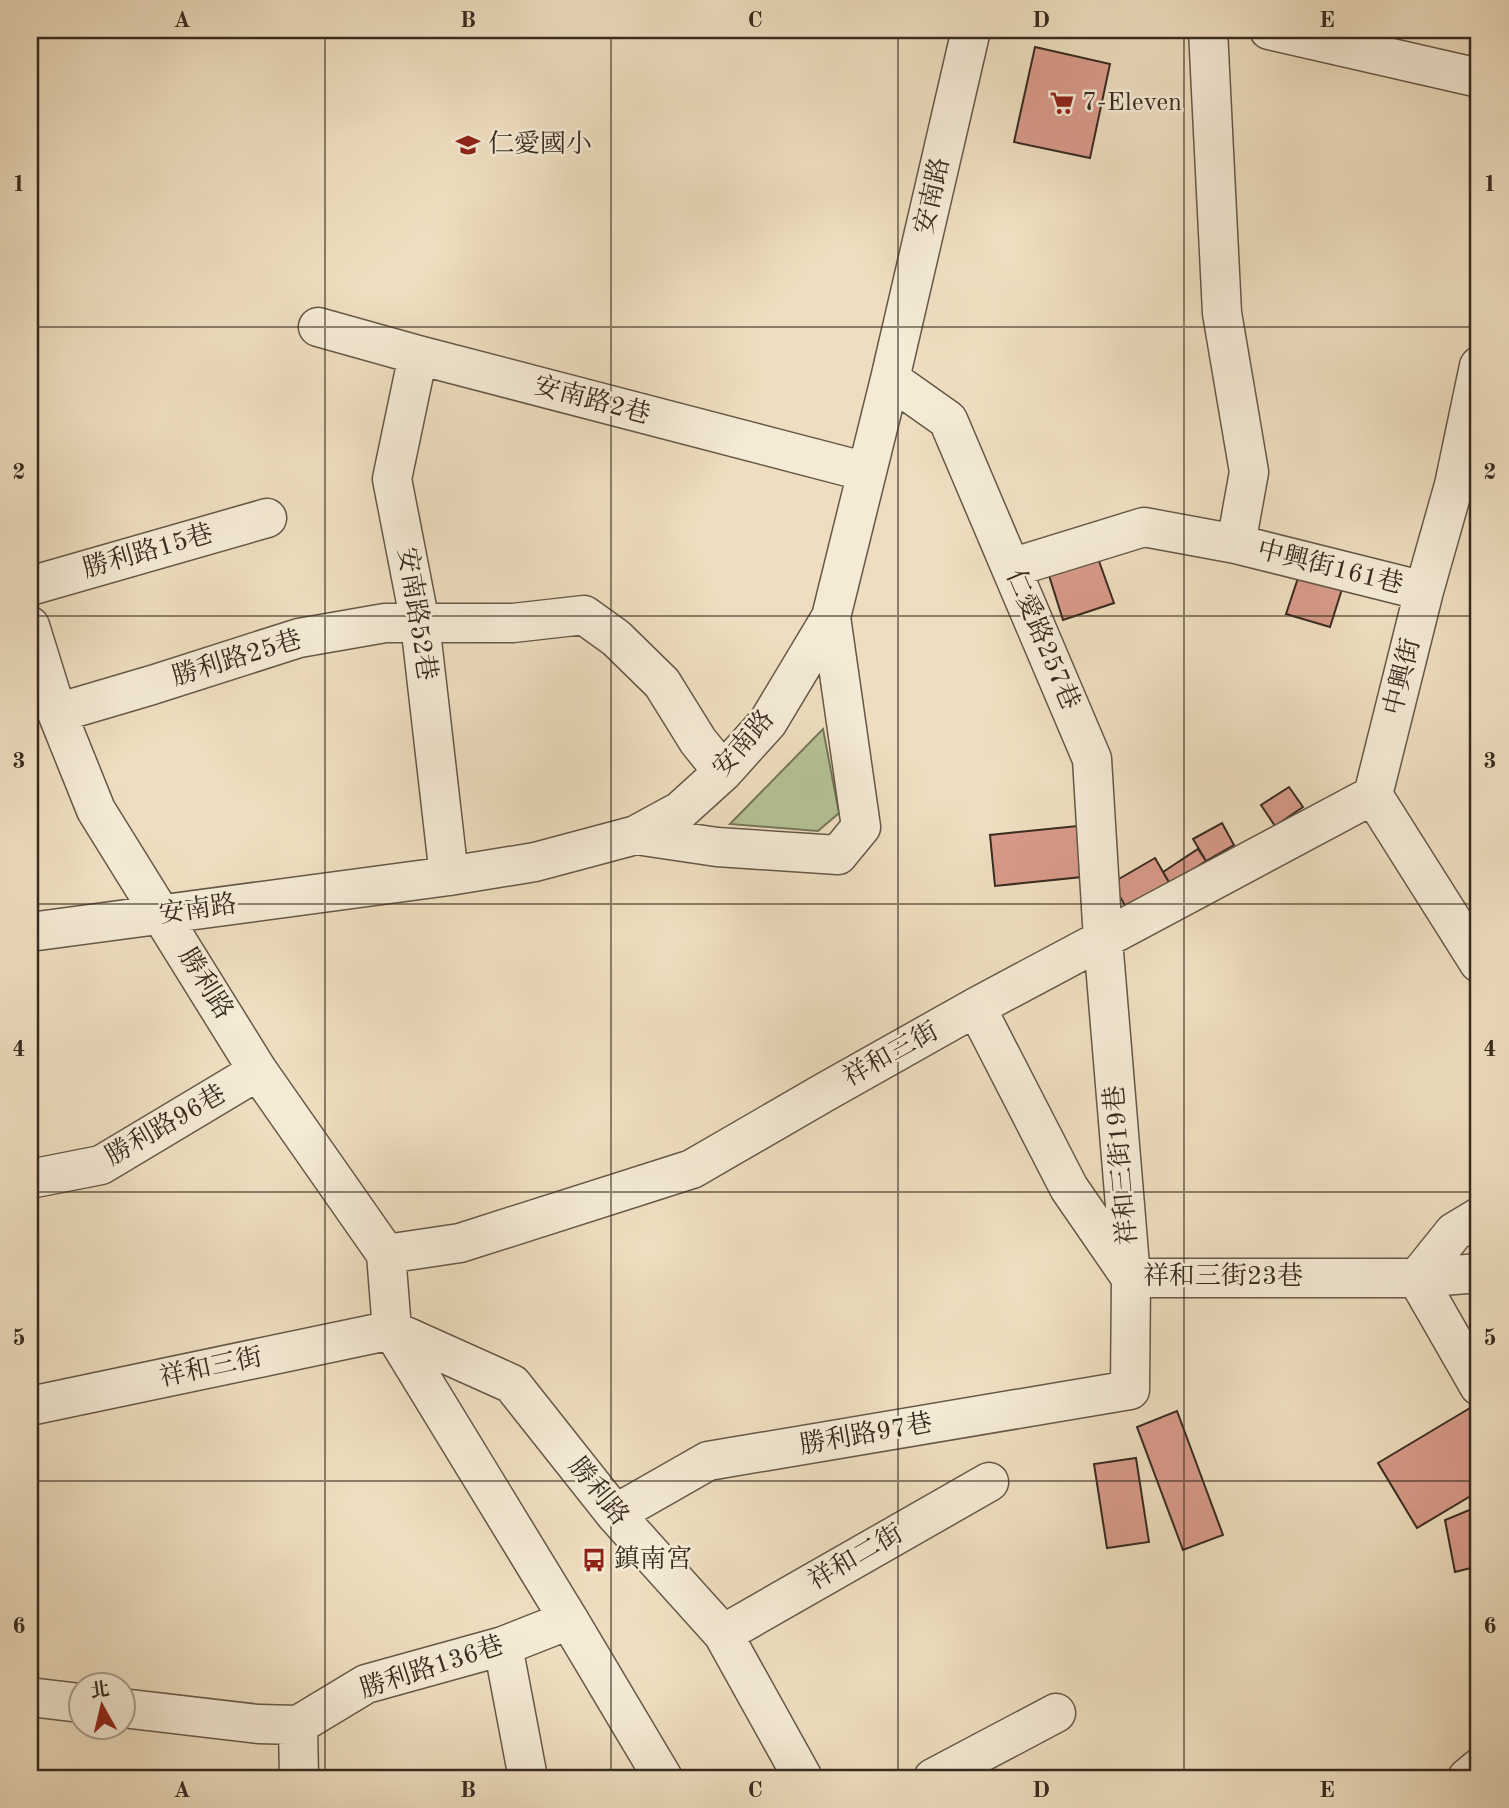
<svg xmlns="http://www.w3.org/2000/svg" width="1509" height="1808" font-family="'Old Standard TT','Noto Serif TC',serif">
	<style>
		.green { fill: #b5c295; stroke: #76765b; stroke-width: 2 }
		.building { fill: #d89a8a; stroke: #382b21; stroke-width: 2 }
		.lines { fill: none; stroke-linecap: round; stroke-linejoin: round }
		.minor-casing { stroke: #665848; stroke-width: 41 }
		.minor { stroke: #f4ead5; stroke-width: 38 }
		.grid { fill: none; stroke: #382b21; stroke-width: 2; stroke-opacity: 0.55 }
		.labels { text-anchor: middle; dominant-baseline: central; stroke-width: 5; stroke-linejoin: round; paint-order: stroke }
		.poi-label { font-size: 26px; fill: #382b21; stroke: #f4ead5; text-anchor: start }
		.street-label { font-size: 26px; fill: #382b21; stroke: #f4ead5 }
		.neatline { fill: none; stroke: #382b21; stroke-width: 2.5 }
		.grid-label { font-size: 23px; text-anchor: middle; font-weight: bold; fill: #382b21 }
	</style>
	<rect width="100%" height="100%" fill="#eedebf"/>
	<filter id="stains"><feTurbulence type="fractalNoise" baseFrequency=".00286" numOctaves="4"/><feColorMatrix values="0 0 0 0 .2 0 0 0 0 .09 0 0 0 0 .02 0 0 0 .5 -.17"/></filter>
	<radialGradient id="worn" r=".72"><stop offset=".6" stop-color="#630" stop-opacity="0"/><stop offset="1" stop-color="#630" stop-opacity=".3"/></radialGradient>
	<!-- green -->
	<path class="green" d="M 823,729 L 839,813 L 818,831 L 730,824 Z"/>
	<!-- building -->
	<path class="building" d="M 1035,47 L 1110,64 L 1090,158 L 1014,142 Z
		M 1095,550 L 1114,603 L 1063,620 L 1046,566 Z
		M 1300,572 L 1343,586 L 1330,627 L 1286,614 Z
		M 1289,787 L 1303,807 L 1275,826 L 1261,805 Z
		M 1222,823 L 1234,845 L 1206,861 L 1193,839 Z
		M 1077,826 L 1082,877 L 995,886 L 990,835 Z
		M 1198,849 L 1206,861 L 1170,884 L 1163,872 Z
		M 1155,858 L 1170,884 L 1127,909 L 1112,883 Z
		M 1470,1408 L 1479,1423 L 1479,1491 L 1417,1528 L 1378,1463 Z
		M 1177,1411 L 1223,1535 L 1183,1550 L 1137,1427 Z
		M 1136,1458 L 1149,1542 L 1107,1548 L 1094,1464 Z
		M 1479,1506 L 1479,1566 L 1455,1572 L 1445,1520 Z"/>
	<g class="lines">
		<!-- minor casing -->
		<g class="minor-casing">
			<path id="minor" d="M 1208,30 L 1222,313 L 1249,472 L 1236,544
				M 1269,30 L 1479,78
				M 318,327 L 418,355 L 867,472
				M 418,355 L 392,479 L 420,623 L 449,876
				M 1479,366 L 1454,485 L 1424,591 L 1373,795 L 1479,963
				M 1011,568 L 1144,527 L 1236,544 L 1424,591
				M 30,586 L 267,518
				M 30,626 L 57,713 L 96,810 L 258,1071 L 386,1254 L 392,1330 L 569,1620 L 663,1778
				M 57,713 L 152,685 L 299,638 L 385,623 L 513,623 L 584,615 L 616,638 L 662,683 L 698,741 L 723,772
				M 636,835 L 717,847 L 838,855 L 861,827 L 831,617
				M 30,932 L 449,876 L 535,862 L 636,835 L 680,811 L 723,772 L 768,722 L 831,617 L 890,379 L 971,30
				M 976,1007 L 1069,1188 L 1131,1278 L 1417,1278 L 1479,1273
				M 30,1179 L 101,1165 L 258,1071
				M 386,1254 L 460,1243 L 692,1169 L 825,1092 L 976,1007 L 1373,795
				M 1417,1278 L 1479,1386
				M 1417,1278 L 1454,1232 L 1479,1217
				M 392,1330 L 512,1384 L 615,1514 L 723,1634 L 803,1778
				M 30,1406 L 392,1330
				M 615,1514 L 708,1461 L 1130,1390 L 1131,1278 L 1103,940 L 1092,759 L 948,420 L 890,379
				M 723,1634 L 989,1482
				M 503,1646 L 528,1778
				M 30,1697 L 80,1703
				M 122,1708 L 258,1724 L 298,1725
				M 298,1725 L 366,1684 L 503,1646 L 569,1620
				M 298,1725 L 299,1778
				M 933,1778 L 1056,1713
				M 1467,1778 L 1479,1768"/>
		</g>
		<!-- minor -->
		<use href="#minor" class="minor"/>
	</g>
	<!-- grid -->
	<path class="grid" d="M 325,30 L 325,1778M 611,30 L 611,1778M 898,30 L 898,1778M 1184,30 L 1184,1778M 30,327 L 1479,327M 30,616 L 1479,616M 30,904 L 1479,904M 30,1192 L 1479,1192M 30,1481 L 1479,1481"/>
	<!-- icons -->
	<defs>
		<g id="supermarket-bare" transform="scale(1.89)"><path d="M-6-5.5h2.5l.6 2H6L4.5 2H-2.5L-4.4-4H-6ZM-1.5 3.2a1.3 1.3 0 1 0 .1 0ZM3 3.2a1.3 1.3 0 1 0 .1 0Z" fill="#8f2418" stroke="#f4ead5" stroke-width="2.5" paint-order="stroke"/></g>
		<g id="school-bare" transform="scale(1.89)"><path d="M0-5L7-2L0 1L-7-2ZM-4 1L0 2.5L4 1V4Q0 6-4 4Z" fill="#8f2418" stroke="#f4ead5" stroke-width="2.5" paint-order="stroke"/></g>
		<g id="bus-bare" transform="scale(1.89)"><path d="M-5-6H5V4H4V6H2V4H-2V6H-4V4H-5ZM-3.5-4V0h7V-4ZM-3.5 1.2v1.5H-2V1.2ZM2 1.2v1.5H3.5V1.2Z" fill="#8f2418" stroke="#f4ead5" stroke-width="2.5" paint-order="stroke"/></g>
	</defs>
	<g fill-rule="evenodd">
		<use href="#supermarket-bare" x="1062" y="103"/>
		<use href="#school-bare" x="468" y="145"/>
		<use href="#bus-bare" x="594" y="1560"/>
	</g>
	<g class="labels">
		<!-- poi labels -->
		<g class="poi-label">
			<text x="1082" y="103">7-Eleven</text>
			<text x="488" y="145">仁愛國小</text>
			<text x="614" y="1560">鎮南宮</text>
		</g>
		<!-- street labels -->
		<g class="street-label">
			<text transform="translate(933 196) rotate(-77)">安南路</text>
			<text transform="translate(592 401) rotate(15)">安南路2巷</text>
			<text transform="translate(148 552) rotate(-16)">勝利路15巷</text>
			<text transform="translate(1330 568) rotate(14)">中興街161巷</text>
			<text transform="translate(416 614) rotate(81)">安南路52巷</text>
			<text transform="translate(1042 640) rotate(67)">仁愛路257巷</text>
			<text transform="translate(237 659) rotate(-17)">勝利路25巷</text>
			<text transform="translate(1403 677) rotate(-76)">中興街</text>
			<text transform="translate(744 744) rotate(-49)">安南路</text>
			<text transform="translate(198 910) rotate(-8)">安南路</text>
			<text transform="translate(205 984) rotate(58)">勝利路</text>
			<text transform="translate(891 1055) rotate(-29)">祥和三街</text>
			<text transform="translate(166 1126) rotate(-30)">勝利路96巷</text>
			<text transform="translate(1122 1165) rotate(-95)">祥和三街19巷</text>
			<text x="1223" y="1277">祥和三街23巷</text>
			<text transform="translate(211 1368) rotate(-12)">祥和三街</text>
			<text transform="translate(866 1435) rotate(-10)">勝利路97巷</text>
			<text transform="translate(598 1492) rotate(51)">勝利路</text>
			<text transform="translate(856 1558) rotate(-30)">祥和二街</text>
			<text transform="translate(432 1668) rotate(-18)">勝利路136巷</text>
		</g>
	</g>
	<!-- margin -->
	<rect width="1509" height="1808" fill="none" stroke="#eedebf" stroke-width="77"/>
	<!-- north arrow -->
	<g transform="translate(102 1706) rotate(352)"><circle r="33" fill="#f4ead5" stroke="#a99e8d" stroke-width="2"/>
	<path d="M0-5L12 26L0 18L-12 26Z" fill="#8f2418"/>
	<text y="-10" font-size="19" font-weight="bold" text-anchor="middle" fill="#382b21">北</text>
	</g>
	<rect x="38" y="38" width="1432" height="1732" class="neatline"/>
	<g class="grid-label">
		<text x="182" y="27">A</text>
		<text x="468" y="27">B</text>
		<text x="755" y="27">C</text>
		<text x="1041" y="27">D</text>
		<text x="1327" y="27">E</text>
		<text x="19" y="191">1</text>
		<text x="1490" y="191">1</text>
		<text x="19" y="479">2</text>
		<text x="1490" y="479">2</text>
		<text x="19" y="768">3</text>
		<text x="1490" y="768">3</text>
		<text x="19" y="1056">4</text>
		<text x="1490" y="1056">4</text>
		<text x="19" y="1345">5</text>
		<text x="1490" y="1345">5</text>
		<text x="19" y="1633">6</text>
		<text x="1490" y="1633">6</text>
		<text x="182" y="1797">A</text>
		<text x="468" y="1797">B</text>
		<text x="755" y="1797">C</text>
		<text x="1041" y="1797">D</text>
		<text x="1327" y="1797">E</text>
	</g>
	<rect width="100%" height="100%" filter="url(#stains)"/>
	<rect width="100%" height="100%" fill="url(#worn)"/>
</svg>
